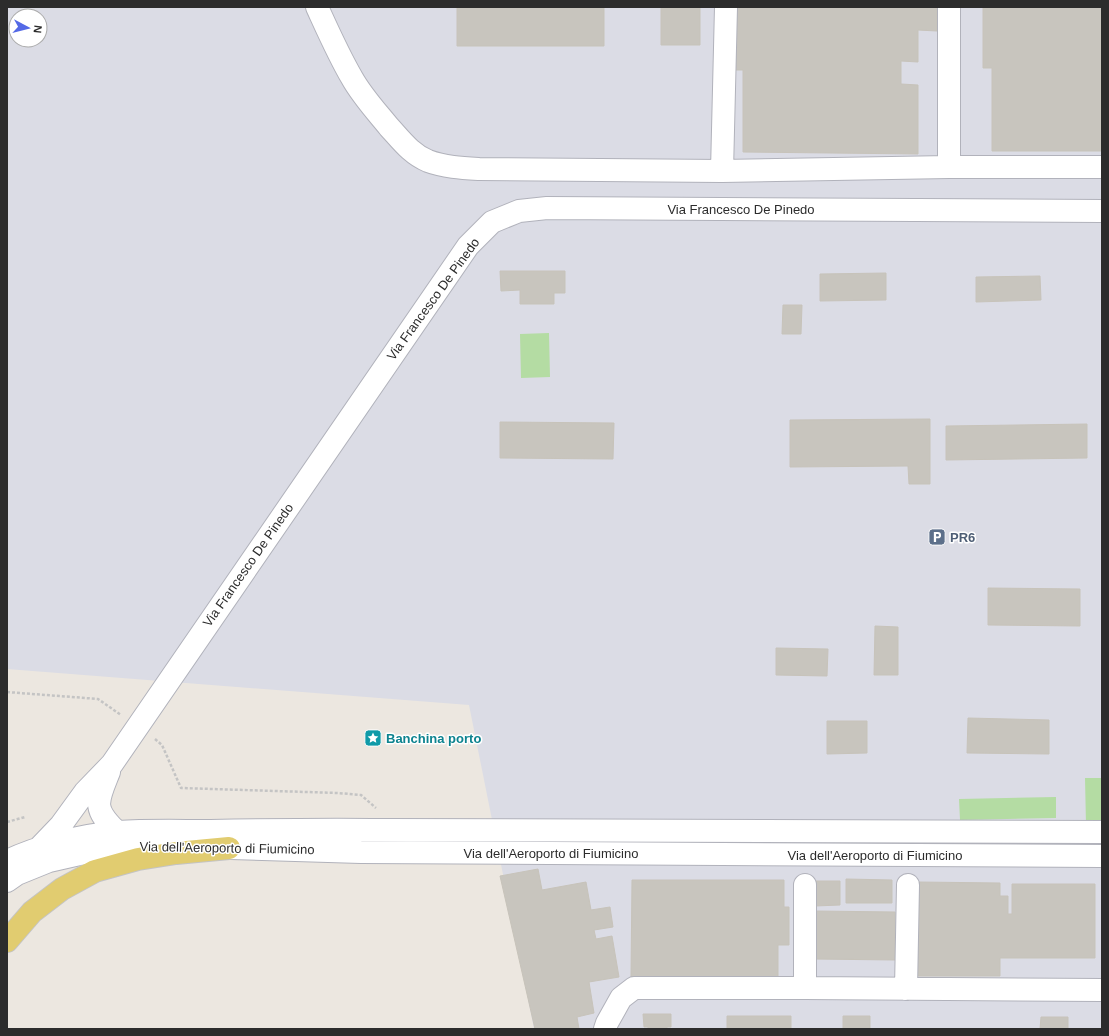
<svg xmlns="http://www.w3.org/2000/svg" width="1109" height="1036" font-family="Arial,sans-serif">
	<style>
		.airport { fill: #dbdce5; fill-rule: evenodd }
		.green { fill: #b4dca3 }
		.building { fill: #c8c5be; stroke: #c7c3ba }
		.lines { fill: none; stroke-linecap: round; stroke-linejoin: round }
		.minor-casing { stroke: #b1b2bb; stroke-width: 24 }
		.major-casing { stroke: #c4c4c4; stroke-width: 24 }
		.path { stroke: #c4c4c4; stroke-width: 2.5; stroke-dasharray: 3 2; stroke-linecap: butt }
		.minor { stroke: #fff; stroke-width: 22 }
		.major { stroke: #e1cc70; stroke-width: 22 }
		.labels { text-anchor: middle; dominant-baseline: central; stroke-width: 3; stroke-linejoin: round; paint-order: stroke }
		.street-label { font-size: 13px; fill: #2c2c2c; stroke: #fff }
		.service-label { font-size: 13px; font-weight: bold; fill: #4e5e75; stroke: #fff; text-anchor: start }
		.culture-label { font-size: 13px; font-weight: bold; fill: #0d838f; stroke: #fff; text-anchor: start }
	</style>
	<rect width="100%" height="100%" fill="#ece7e0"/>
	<!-- airport -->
	<path class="airport" d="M 7,7 L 1102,7 L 1102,1029 L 534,1029 L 469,705 L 7,669 ZM 16,16 L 40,16 L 40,40 L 16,40 Z"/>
	<!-- green -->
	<path class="green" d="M 549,333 L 550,377 L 521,378 L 520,334 Z
		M 1085,778 L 1102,778 L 1102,824 L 1086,825 Z
		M 1056,797 L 1056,818 L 960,820 L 959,799 Z"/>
	<!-- building -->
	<path class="building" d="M 457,7 L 604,7 L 604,46 L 457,46 Z
		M 661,7 L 700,7 L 700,45 L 661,45 Z
		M 736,7 L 937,7 L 937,31 L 918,30 L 918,62 L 901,61 L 901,84 L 918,85 L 918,154 L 743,152 L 743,70 L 735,70 Z
		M 983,7 L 1102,7 L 1102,151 L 992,151 L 992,68 L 983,68 Z
		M 500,271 L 565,271 L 565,293 L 554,293 L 554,304 L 520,304 L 520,290 L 501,291 Z
		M 886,273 L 886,300 L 820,301 L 820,274 Z
		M 1040,276 L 1041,300 L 976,302 L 976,277 Z
		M 783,305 L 802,305 L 801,334 L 782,334 Z
		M 930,419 L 930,484 L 909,484 L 908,466 L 790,467 L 790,420 Z
		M 500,422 L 614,423 L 613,459 L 500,458 Z
		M 1087,424 L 1087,458 L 946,460 L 946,426 Z
		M 988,588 L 1080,589 L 1080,626 L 988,625 Z
		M 875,626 L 898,627 L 898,675 L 874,675 Z
		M 776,648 L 828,649 L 827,676 L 776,675 Z
		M 968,718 L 1049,720 L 1049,754 L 967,753 Z
		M 827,721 L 867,721 L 867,753 L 827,754 Z
		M 538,869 L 542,890 L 586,882 L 591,910 L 610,907 L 613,927 L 594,930 L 596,939 L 612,936 L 619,977 L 589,982 L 594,1013 L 577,1017 L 579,1029 L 535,1029 L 500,876 Z
		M 846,879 L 892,880 L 892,903 L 846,903 Z
		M 632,880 L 784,880 L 784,907 L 789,907 L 789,945 L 778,945 L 778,978 L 631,977 Z
		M 815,881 L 840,881 L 840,905 L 815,906 Z
		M 918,882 L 1000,883 L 1000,896 L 1008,896 L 1008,914 L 1012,914 L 1012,884 L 1095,884 L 1095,958 L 1000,958 L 1000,976 L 917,976 Z
		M 815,911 L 895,912 L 895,960 L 814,959 Z
		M 643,1014 L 671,1014 L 671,1027 L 667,1027 L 667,1029 L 648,1029 L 648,1027 L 644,1027 Z
		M 727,1016 L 791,1016 L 791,1029 L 727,1029 Z
		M 843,1016 L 870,1016 L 870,1029 L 843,1029 Z
		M 1041,1017 L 1068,1017 L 1068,1029 L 1040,1029 Z"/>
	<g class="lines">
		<!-- minor casing -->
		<g class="minor-casing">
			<path id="minor" d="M 317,7 C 328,31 339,56 352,78 C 362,96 376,111 389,127 C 401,140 411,154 428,161 C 444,167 462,168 479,169 L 722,171 L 949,167 L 1102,167
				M 949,167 L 949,7
				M 722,171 L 726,7
				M 109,772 C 97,802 92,808 117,832
				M 39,848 L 61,825 L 85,792 L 112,764 L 468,246 L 492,222 L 519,211 L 547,208 L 1102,211
				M 7,861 C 39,846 82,835 118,832 C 148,830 179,831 209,831 C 267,830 324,829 382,830 L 1102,832
				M 7,881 L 17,874 L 49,861 L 84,853 L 130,846 L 163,846 L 361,852 L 1102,856
				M 805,885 L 805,988
				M 906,989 L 908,885
				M 605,1029 L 607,1023 L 621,998 L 634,988 L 805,988 L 1102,990"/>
		</g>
		<!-- major casing -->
		<g class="major-casing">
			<path id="major" d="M 7,941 L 32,912 L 62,889 L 95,871 L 138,859 L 176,853 L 229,848"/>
		</g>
		<!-- path -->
		<path class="path" d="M 7,692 L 98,699 L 121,715
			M 155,739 L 162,745 L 181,788 L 338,793 L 361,795 L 376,808
			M 7,822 L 25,817"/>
		<!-- minor -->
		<use href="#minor" class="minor"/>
		<!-- major -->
		<use href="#major" class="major"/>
	</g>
	<!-- icons -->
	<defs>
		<g id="parking-square" transform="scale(0.9)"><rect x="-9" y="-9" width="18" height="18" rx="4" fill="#5c6f8a" stroke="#fff"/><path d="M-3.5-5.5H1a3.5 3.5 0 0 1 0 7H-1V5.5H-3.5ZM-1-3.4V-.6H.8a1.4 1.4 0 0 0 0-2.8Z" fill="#fff"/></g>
		<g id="sight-square" transform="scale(0.9)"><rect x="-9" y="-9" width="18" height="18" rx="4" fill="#0f9aa8" stroke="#fff"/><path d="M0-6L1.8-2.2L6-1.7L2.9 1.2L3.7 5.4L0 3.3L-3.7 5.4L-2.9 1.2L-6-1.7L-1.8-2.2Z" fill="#fff"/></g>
	</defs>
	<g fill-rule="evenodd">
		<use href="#parking-square" x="937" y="537"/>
		<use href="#sight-square" x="373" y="738"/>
	</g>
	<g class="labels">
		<!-- street labels -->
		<g class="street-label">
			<text x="741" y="209">Via Francesco De Pinedo</text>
			<text transform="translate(433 299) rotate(-54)">Via Francesco De Pinedo</text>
			<text transform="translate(248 565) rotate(-55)">Via Francesco De Pinedo</text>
			<text transform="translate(227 848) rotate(1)">Via dell'Aeroporto di Fiumicino</text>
			<text x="551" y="853">Via dell'Aeroporto di Fiumicino</text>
			<text x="875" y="855">Via dell'Aeroporto di Fiumicino</text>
		</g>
		<!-- service labels -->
		<g class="service-label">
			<text x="950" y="537">PR6</text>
		</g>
		<!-- culture labels -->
		<g class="culture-label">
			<text x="386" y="738">Banchina porto</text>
		</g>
	</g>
	<!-- border -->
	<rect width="1109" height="1036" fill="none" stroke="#2c2c2c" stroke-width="16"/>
	<!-- north arrow -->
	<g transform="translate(28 28) rotate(97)"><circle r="19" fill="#ffffff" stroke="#ababab"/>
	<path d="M0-3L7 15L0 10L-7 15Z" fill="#5469e6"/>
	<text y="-6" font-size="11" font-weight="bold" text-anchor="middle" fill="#2c2c2c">N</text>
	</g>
</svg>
